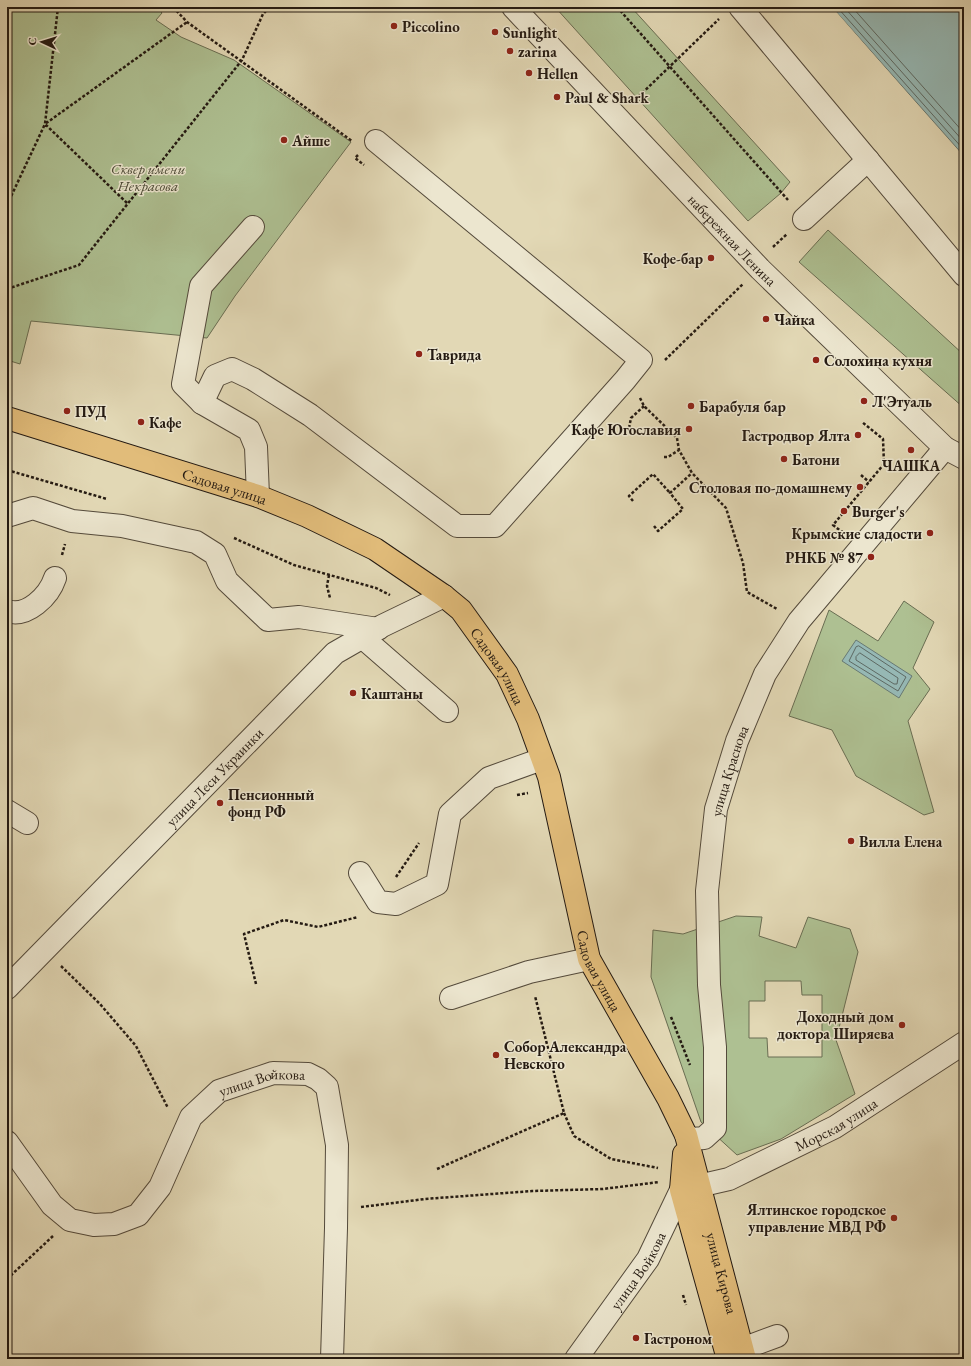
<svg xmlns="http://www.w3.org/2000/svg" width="971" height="1366" font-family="'EB Garamond',serif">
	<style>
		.green { fill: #aec092; stroke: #696d52; fill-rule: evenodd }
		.water { fill: #96b8b4; stroke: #687973 }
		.pier { fill: #e2d8b5 }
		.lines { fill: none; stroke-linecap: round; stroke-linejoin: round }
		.shore { stroke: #5d6963; stroke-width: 1 }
		.minor-casing { stroke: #544a3b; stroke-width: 24 }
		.major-casing { stroke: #241a12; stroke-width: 24 }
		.path { stroke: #241a12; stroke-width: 2.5; stroke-dasharray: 3 2; stroke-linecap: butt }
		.minor { stroke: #ece6cf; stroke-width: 22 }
		.major { stroke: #e1bc7a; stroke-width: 22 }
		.poi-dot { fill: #8f2418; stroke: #ece6cf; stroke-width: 1.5 }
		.labels { text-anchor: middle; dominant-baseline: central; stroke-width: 3; stroke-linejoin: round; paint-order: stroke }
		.poi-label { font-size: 15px; font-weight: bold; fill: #241a12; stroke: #ece6cf; text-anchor: start }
		.park-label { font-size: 15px; font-style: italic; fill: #4d4c38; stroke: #ece6cf }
		.street-label { font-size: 15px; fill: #241a12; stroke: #ece6cf }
	</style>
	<rect width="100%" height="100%" fill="#e2d8b5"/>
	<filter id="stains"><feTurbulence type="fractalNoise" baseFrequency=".005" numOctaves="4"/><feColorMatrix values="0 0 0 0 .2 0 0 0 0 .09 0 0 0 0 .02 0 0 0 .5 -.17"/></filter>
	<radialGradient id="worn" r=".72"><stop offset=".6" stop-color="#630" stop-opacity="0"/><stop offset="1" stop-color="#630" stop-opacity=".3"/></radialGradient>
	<!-- green -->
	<path class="green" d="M 7,7 L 157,7 L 162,13 L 156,20 L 181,37 L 234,60 L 351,142 L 235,296 L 207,338 L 31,321 L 20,364 L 7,360 Z
		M 555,7 L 631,7 L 790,182 L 781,193 L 748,221 Z
		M 828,230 L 964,355 L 964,408 L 799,262 Z
		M 904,601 L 934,622 L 913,668 L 930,689 L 908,721 L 934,812 L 924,815 L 856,776 L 832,730 L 789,716 L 829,610 L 878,641 Z
		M 736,916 L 762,917 L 759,936 L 796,948 L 808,917 L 850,929 L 858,952 L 836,1040 L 855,1094 L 781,1139 L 737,1155 L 701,1122 L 651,977 L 653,930 L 683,934 ZM 765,981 L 801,981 L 802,995 L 822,995 L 822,1057 L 768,1057 L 767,1038 L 749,1038 L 749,1001 L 765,1001 Z"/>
	<!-- water -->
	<path class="water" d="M 832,7 L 964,7 L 964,156 Z
		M 856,640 L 912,676 L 899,698 L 842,661 Z"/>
	<!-- pier -->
	<path class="pier" d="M 830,7 L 832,7 L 964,158 L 963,157 Z"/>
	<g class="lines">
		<!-- shore -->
		<path class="shore" d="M 837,7 L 964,150
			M 844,7 L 964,142
			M 852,7 L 964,133
			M 859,646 L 906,677 L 898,691 L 849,661 L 856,647 Z
			M 860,653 L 898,678 L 897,684 L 894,684 L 856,660 L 856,657 Z"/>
		<!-- minor casing -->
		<g class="minor-casing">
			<g id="minor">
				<path id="s1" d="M 513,7 L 760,269 L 945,448 L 964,458"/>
				<path d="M 740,7 L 964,275"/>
				<path d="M 804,219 L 868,160"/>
				<path d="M 253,227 L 201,286 L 183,384 L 202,403 L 249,430 L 256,447 L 258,496"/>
				<path d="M 202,403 L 215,376 L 232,369 L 253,379 L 310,415 L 457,526 L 495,526 L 625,380 L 641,360 L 376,141"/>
				<path d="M 7,516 L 33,508 L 72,521 L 122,526 L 196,542 L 215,554 L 227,581 L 268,620 L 299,617 L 378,629"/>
				<path d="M 7,611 C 27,618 49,596 55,578"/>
				<path d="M 362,637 L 447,711"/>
				<path d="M 7,811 L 27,823"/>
				<path d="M 360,873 L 378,902 L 396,904 L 437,884 L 450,814 L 489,778 L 542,759"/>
				<path id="s2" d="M 7,988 L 335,653 L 382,626 L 444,596"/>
				<path d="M 451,998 L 529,972 L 589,959"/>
				<path id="s3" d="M 686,1135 L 692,1139 L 704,1138 L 715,1128 L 715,1047 L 709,985 L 707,891 L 716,809 L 737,741 L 765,674 L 799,621 L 945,448"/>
				<path id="s4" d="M 7,1142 L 52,1205 L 70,1220 L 94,1225 L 114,1224 L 138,1215 L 160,1187 L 191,1117 L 219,1091 L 273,1073 L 308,1074 L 318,1079 L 327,1087 L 337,1145 L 336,1228 L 332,1359"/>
				<path d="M 742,1349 L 777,1336"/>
				<path id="s5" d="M 576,1359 L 648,1259 L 681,1190 L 729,1179 L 835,1127 L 964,1043"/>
			</g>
		</g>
		<!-- major casing -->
		<g class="major-casing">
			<g id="major">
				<path id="s6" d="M 7,418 L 258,496 L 307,516 L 375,549 L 444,596 L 461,610 L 507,674 L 528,719 L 549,777 L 589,959 L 668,1098 L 686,1135 L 745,1359"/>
				<path d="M 684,1154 L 681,1190 L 728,1359"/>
			</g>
		</g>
		<!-- path -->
		<path class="path" d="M 173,7 L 187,22 L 352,141
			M 617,7 L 788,200
			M 635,100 L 719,19
			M 358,155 L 355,158 L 364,165
			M 127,203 L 45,124 L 187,22
			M 7,205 L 45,124 L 58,7
			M 773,247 L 787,234
			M 7,289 L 79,265 L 242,60 L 263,14 L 270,7
			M 665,360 L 743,284
			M 640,398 L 644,406 L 677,438 L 679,450 L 692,473 L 726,508 L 743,563 L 747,592 L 777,609
			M 629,428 L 631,418 L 644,406
			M 664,457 L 668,457 L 679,450
			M 7,470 L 107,499
			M 861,475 L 869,482
			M 633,501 L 629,496 L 653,474 L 670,493
			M 654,526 L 658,531 L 683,509 L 670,493 L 692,473
			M 843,531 L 842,532 L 833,525 L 884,464 L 883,439 L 862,422
			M 234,538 L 294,565 L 376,588 L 390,595
			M 62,555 L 65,544
			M 329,575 L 327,586 L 330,598
			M 517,795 L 528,793
			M 396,877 L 419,843
			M 61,966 L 100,1004 L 136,1046 L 168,1108
			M 256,984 L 244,934 L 284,920 L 318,927 L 358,917
			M 671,1017 L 690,1065
			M 564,1113 L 574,1136 L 611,1159 L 658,1168
			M 437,1169 L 564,1113 L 535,996
			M 361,1207 L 425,1199 L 532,1191 L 603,1189 L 659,1182
			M 7,1279 L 53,1236
			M 683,1295 L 686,1305"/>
		<!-- minor -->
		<use href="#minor" class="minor"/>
		<!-- major -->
		<use href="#major" class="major"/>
	</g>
	<!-- markers -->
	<g class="poi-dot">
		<circle cx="394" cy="26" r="4"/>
		<circle cx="495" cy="32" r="4"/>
		<circle cx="510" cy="51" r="4"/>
		<circle cx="529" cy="73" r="4"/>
		<circle cx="557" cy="97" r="4"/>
		<circle cx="284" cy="140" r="4"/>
		<circle cx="711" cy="258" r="4"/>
		<circle cx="766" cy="319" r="4"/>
		<circle cx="419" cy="354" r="4"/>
		<circle cx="816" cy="360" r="4"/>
		<circle cx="864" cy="401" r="4"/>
		<circle cx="691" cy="406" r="4"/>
		<circle cx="67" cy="411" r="4"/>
		<circle cx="141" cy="422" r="4"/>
		<circle cx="689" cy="429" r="4"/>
		<circle cx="858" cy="435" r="4"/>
		<circle cx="911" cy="450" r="4"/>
		<circle cx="784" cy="459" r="4"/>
		<circle cx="860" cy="487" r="4"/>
		<circle cx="844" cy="511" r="4"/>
		<circle cx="930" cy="533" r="4"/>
		<circle cx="871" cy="557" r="4"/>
		<circle cx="353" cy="693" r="4"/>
		<circle cx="220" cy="803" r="4"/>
		<circle cx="851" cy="841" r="4"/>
		<circle cx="902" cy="1025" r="4"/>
		<circle cx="496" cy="1055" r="4"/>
		<circle cx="894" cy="1218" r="4"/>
		<circle cx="636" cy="1338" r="4"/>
	</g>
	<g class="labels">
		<!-- poi labels -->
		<g class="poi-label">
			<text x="402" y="26">Piccolino</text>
			<text x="503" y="32">Sunlight</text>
			<text x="518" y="51">zarina</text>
			<text x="537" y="73">Hellen</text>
			<text x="565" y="97">Paul &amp; Shark</text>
			<text x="292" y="140">Айше</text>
			<text x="703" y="258" text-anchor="end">Кофе-бар</text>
			<text x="774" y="319">Чайка</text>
			<text x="427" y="354">Таврида</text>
			<text x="824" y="360">Солохина кухня</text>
			<text x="872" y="401">Л'Этуаль</text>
			<text x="699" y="406">Барабуля бар</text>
			<text x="75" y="411">ПУД</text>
			<text x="149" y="422">Кафе</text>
			<text x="681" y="429" text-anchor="end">Кафе Югославия</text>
			<text x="850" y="435" text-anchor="end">Гастродвор Ялта</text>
			<text x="792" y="459">Батони</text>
			<text x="911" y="465" text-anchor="middle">ЧАШКА</text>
			<text x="852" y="487" text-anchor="end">Столовая по-домашнему</text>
			<text x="852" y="511">Burger's</text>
			<text x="922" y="533" text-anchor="end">Крымские сладости</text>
			<text x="863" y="557" text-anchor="end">РНКБ № 87</text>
			<text x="361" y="693">Каштаны</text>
			<text x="228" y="794">Пенсионный<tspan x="228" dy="17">фонд РФ</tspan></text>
			<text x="859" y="841">Вилла Елена</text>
			<text x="894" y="1016" text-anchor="end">Доходный дом<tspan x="894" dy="17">доктора Ширяева</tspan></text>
			<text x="504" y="1046">Собор Александра<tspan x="504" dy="17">Невского</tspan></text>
			<text x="886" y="1209" text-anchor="end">Ялтинское городское<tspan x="886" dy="17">управление МВД РФ</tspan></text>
			<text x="644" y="1338">Гастроном</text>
		</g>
		<!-- park labels -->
		<g class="park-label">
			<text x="148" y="168">Сквер имени<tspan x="148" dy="17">Некрасова</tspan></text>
		</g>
		<!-- street labels -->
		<g class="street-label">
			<text stroke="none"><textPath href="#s1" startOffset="320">набережная Ленина</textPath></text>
			<text stroke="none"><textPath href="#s6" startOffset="228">Садовая улица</textPath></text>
			<text stroke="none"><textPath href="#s6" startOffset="564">Садовая улица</textPath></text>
			<text stroke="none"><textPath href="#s3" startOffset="394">улица Краснова</textPath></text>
			<text stroke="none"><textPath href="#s2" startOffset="296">улица Леси Украинки</textPath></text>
			<text stroke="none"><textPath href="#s6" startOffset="888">Садовая улица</textPath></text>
			<text stroke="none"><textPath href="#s4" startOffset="366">улица Войкова</textPath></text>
			<text stroke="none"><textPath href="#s5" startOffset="369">Морская улица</textPath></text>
			<text stroke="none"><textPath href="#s5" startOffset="108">улица Войкова</textPath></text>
			<text stroke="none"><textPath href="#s6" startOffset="1217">улица Кирова</textPath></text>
		</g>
	</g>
	<!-- margin -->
	<rect width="971" height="1366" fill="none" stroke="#e2d8b5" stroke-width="24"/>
	<rect x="8" y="8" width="955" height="1350" fill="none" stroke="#241a12" stroke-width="2"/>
	<rect x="12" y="12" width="947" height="1342" fill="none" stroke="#241a12"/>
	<!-- north arrow -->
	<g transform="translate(42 42) rotate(274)" stroke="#ece6cf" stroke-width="3" paint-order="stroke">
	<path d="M0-3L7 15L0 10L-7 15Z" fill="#241a12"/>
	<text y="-6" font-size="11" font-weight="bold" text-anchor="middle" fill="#241a12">С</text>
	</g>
	<rect width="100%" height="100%" filter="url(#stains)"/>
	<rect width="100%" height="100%" fill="url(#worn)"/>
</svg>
